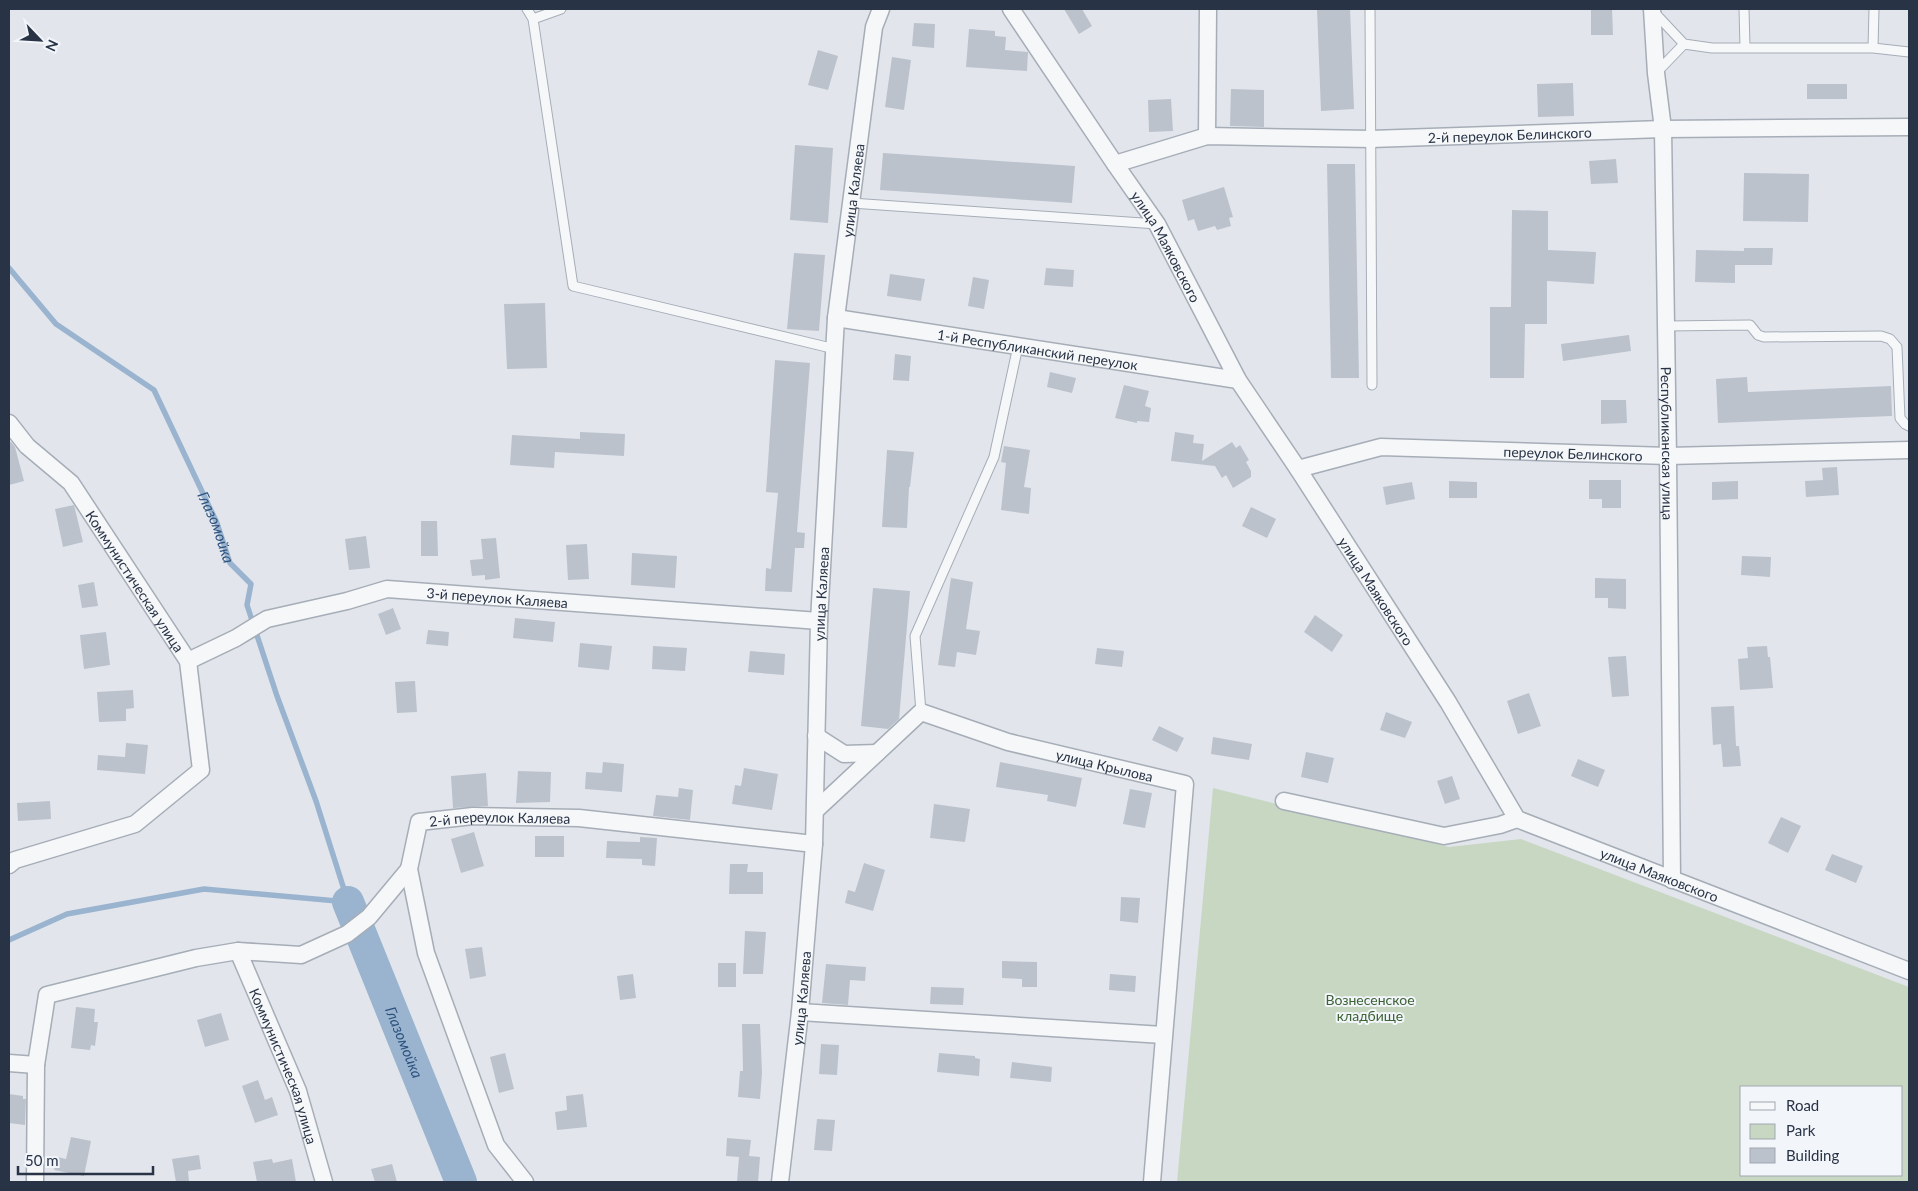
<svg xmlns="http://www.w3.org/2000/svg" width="1918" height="1191" font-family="Lato,sans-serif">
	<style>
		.green { fill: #c8d7c2; fill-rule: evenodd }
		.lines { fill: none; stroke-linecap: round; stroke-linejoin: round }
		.stream { stroke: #9ab4cf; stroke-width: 5.5 }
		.river { stroke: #9ab4cf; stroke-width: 32 }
		.building { fill: #bbc2cc }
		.lane-casing { stroke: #a6adb7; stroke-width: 11 }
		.street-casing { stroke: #a6adb7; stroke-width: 19 }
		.lane { stroke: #f5f7f9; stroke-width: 9 }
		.street { stroke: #f5f7f9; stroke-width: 16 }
		.labels { text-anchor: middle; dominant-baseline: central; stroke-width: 4; stroke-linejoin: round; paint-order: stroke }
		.street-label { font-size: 14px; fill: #283346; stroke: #f2f5f9 }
		.park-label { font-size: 14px; fill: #3d6334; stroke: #f2f5f9 }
		.water-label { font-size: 15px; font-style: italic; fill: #2d527e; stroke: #f2f5f9 }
	</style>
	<rect width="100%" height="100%" fill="#e2e6ec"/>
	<!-- green -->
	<path class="green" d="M 1213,788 L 1449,847 L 1521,839 L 1909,987 L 1909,1182 L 1177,1182 ZM 1742,1087 L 1902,1087 L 1902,1175 L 1742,1175 Z"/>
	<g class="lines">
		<!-- stream -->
		<path class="stream" id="s1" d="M 9,268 L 56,324 L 154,390 L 217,523 L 230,563 L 251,584 L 247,605 L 277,696 L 316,801 L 348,902 L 204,889 L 67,914 L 9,940"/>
		<!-- river -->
		<path class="river" id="s2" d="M 348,902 L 461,1182"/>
	</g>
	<!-- building -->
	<path class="building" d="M 1064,9 L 1082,9 L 1092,26 L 1079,34 Z
		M 1317,9 L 1350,9 L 1354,109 L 1321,111 Z
		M 1591,9 L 1612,9 L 1613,35 L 1591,35 Z
		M 914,23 L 935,24 L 934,48 L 912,46 Z
		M 969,29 L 995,31 L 995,36 L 1006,37 L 1005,50 L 1028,52 L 1027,71 L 966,67 Z
		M 818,50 L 838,56 L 828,90 L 808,85 Z
		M 892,57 L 911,60 L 904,110 L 885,107 Z
		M 1573,83 L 1574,116 L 1538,117 L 1537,84 Z
		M 1807,84 L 1847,84 L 1847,99 L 1807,99 Z
		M 1231,89 L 1264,90 L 1264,127 L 1230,126 Z
		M 1171,99 L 1173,131 L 1149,132 L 1148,100 Z
		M 795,145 L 833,148 L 828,223 L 790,220 Z
		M 883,153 L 1075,166 L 1072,203 L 880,190 Z
		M 1616,159 L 1618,183 L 1591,184 L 1589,161 Z
		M 1327,164 L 1355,164 L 1359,378 L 1331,378 Z
		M 1744,173 L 1809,174 L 1808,222 L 1743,221 Z
		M 1224,187 L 1233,217 L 1229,218 L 1231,226 L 1217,230 L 1215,226 L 1198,231 L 1194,219 L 1188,221 L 1182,200 Z
		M 1512,210 L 1548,211 L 1548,250 L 1596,252 L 1594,284 L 1547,281 L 1547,324 L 1525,324 L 1524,378 L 1490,378 L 1490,307 L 1511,307 Z
		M 1744,248 L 1773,248 L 1772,265 L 1735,265 L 1735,283 L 1695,282 L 1696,250 L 1744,251 Z
		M 794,253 L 825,255 L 819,331 L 787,329 Z
		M 1046,268 L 1074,270 L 1073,287 L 1044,285 Z
		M 890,274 L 925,279 L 921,301 L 887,296 Z
		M 973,277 L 989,280 L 984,309 L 968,306 Z
		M 545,303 L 547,368 L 507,369 L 504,304 Z
		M 1629,335 L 1631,351 L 1563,361 L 1561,344 Z
		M 895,354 L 911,356 L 909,381 L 893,380 Z
		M 775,360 L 810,363 L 797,532 L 805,533 L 804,548 L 795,548 L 792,592 L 765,591 L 766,568 L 771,569 L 778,493 L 766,492 Z
		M 1050,372 L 1076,378 L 1072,393 L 1047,387 Z
		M 1747,377 L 1748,392 L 1891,386 L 1892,416 L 1718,423 L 1716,379 Z
		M 1124,385 L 1149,391 L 1145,406 L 1151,408 L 1149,422 L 1137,421 L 1137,423 L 1115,418 Z
		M 1601,400 L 1626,400 L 1627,423 L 1601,424 Z
		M 580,432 L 625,434 L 624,456 L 555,452 L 554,468 L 510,465 L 512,435 L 580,439 Z
		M 1175,432 L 1194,435 L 1193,443 L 1204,444 L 1202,461 L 1232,442 L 1236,448 L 1240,445 L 1249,460 L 1246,462 L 1251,471 L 1251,477 L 1233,488 L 1226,475 L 1222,478 L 1215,466 L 1171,461 Z
		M 9,442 L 11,442 L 15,447 L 24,481 L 9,485 Z
		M 1004,446 L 1030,450 L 1024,487 L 1031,488 L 1029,514 L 1001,510 L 1006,463 L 1001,462 Z
		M 887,450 L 914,452 L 910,487 L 909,487 L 907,528 L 882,527 Z
		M 1837,467 L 1839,495 L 1806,497 L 1805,481 L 1823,480 L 1822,468 Z
		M 1589,480 L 1621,480 L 1621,508 L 1602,508 L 1602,499 L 1589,499 Z
		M 1449,481 L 1477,482 L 1477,498 L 1449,498 Z
		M 1738,481 L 1738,499 L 1712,500 L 1712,482 Z
		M 1412,482 L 1415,499 L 1386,505 L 1383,487 Z
		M 74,505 L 83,542 L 63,547 L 55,509 Z
		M 1251,507 L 1276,519 L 1267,538 L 1242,526 Z
		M 421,521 L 437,521 L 438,556 L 421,556 Z
		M 366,536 L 370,568 L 349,570 L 345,539 Z
		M 496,538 L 500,578 L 485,580 L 485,575 L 472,576 L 470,560 L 483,559 L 481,539 Z
		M 587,544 L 589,579 L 568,580 L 566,545 Z
		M 632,553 L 677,556 L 675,588 L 631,585 Z
		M 1742,556 L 1771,557 L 1770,577 L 1741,575 Z
		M 951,578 L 973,582 L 966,629 L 980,631 L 976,655 L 957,652 L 955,667 L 938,665 Z
		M 1595,578 L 1626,579 L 1626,609 L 1608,608 L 1608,598 L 1595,598 Z
		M 94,582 L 98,606 L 82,608 L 78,585 Z
		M 873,588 L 910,591 L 899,719 L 888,729 L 861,726 Z
		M 393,608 L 401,629 L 386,635 L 378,614 Z
		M 1315,615 L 1343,635 L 1332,652 L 1304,632 Z
		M 515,618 L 555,622 L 553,642 L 513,638 Z
		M 428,630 L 449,632 L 448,646 L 426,644 Z
		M 106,632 L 110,665 L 84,669 L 80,635 Z
		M 580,643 L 612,646 L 609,670 L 578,667 Z
		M 653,646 L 687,648 L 685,671 L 652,669 Z
		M 1767,646 L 1768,657 L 1770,657 L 1773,688 L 1740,690 L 1738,659 L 1748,658 L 1747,647 Z
		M 1097,648 L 1124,651 L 1122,667 L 1095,664 Z
		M 750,651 L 785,654 L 784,675 L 748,672 Z
		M 1626,656 L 1629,696 L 1612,697 L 1608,657 Z
		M 415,681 L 417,712 L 397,713 L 395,682 Z
		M 133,690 L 134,708 L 126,709 L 126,721 L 99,722 L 97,692 Z
		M 1529,693 L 1541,726 L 1518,734 L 1507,701 Z
		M 1734,706 L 1736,746 L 1739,746 L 1741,766 L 1723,767 L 1721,744 L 1713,745 L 1711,707 Z
		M 1386,712 L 1412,722 L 1405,738 L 1380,730 Z
		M 1159,726 L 1184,738 L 1177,752 L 1152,740 Z
		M 1213,737 L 1252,744 L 1249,760 L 1211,754 Z
		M 126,743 L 148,745 L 145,774 L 97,770 L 98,755 L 125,757 Z
		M 1306,752 L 1334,758 L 1328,783 L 1301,777 Z
		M 1578,759 L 1605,770 L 1598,787 L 1571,776 Z
		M 603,762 L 624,764 L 622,792 L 585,789 L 586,772 L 602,773 Z
		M 1000,762 L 1082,778 L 1076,807 L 1047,801 L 1048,795 L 996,787 Z
		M 744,768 L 778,774 L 772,810 L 732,804 L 735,785 L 741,786 Z
		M 518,771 L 551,772 L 550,802 L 516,803 Z
		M 486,773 L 488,806 L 453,808 L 451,776 Z
		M 1452,776 L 1460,799 L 1445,804 L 1437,781 Z
		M 679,788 L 693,790 L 690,820 L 653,816 L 656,795 L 678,797 Z
		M 1130,789 L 1152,793 L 1145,828 L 1123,824 Z
		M 50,801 L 51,819 L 18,821 L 17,803 Z
		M 934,804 L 970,809 L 965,842 L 930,838 Z
		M 1781,817 L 1801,826 L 1788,853 L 1768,843 Z
		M 474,832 L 484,866 L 461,873 L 451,839 Z
		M 535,836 L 564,836 L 564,857 L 535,857 Z
		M 640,837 L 657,838 L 655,866 L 642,865 L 642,859 L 606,858 L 607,841 L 640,842 Z
		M 1832,854 L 1863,866 L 1856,883 L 1825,870 Z
		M 864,863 L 885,870 L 873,911 L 845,903 L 848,890 L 855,892 Z
		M 730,864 L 748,864 L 747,872 L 763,872 L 763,894 L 729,894 Z
		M 1121,897 L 1140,898 L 1138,923 L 1120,921 Z
		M 745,931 L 766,932 L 763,974 L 743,974 Z
		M 482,947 L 486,976 L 470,979 L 465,949 Z
		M 1002,961 L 1037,962 L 1037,987 L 1022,987 L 1022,979 L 1002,978 Z
		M 718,963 L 736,963 L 736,987 L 718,987 Z
		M 826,964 L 866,967 L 865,981 L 850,980 L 848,1005 L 822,1003 Z
		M 633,974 L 636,998 L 620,1000 L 617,976 Z
		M 1110,974 L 1136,976 L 1135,992 L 1109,990 Z
		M 931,987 L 964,988 L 963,1005 L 930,1004 Z
		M 76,1007 L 95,1009 L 94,1022 L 98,1022 L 95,1046 L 91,1045 L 90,1050 L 71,1048 Z
		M 221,1013 L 229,1040 L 205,1047 L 197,1020 Z
		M 742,1024 L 760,1024 L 762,1073 L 760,1099 L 738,1097 L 740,1071 L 743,1071 Z
		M 821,1044 L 839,1045 L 837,1075 L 819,1074 Z
		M 505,1053 L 514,1089 L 499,1093 L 490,1057 Z
		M 939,1053 L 975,1056 L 975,1058 L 980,1059 L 979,1076 L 937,1072 Z
		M 1012,1062 L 1052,1067 L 1051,1082 L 1010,1078 Z
		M 258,1080 L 265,1100 L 272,1097 L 278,1115 L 255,1123 L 242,1086 Z
		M 9,1094 L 23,1096 L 23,1099 L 26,1099 L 25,1125 L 9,1123 Z
		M 583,1094 L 587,1127 L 557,1130 L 555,1112 L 567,1110 L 566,1096 Z
		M 817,1119 L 835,1120 L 832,1151 L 814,1150 Z
		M 71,1137 L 91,1141 L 84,1176 L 54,1170 L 57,1157 L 66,1159 Z
		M 727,1138 L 751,1140 L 749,1156 L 760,1157 L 758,1182 L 737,1182 L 739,1157 L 726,1156 Z
		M 199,1155 L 201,1169 L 188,1171 L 189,1182 L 176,1182 L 172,1159 Z
		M 272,1159 L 273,1163 L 292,1159 L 296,1182 L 257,1182 L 253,1162 Z
		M 392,1164 L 397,1182 L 375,1182 L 371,1169 Z"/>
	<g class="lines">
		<!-- lane casing -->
		<g class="lane-casing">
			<path id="lane" d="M 527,9 L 533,19
				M 561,9 L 533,19 L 573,286 L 835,349
				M 1370,9 L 1372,385
				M 1744,9 L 1745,47
				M 1654,12 L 1684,44 L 1712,48 L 1873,48 L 1909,52
				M 1873,48 L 1874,9
				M 1656,73 L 1684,44
				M 851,203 L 1157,224
				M 1666,326 L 1750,325 L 1758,335 L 1764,337 L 1881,336 L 1890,339 L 1897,347 L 1900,418 L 1905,424 L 1909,426
				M 921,712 L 915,636 L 994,457 L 1018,346"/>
		</g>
		<!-- street casing -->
		<g class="street-casing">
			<g id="street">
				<path id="s3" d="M 1011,9 L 1115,164 L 1157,224 L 1238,380 L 1298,469 L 1448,702 L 1517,819 L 1909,971"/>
				<path id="s4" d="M 1652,9 L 1656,73 L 1663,129 L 1668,456 L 1672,880"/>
				<path d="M 1207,136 L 1208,9"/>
				<path id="s5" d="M 1115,164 L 1207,136 L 1371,139 L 1663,129 L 1909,127"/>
				<path id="s6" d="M 836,318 L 1238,380"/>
				<path id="s7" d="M 9,423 L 27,446 L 71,483 L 188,661 L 201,770 L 135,824 L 15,860 L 9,865"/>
				<path id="s8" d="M 1298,469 L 1381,447 L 1668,456 L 1909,450"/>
				<path id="s9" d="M 188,661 L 236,638 L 267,619 L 347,601 L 387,589 L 819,621"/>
				<path d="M 816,736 L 844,754 L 877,753"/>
				<path d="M 1284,801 L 1444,836 L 1500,825 L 1517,819"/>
				<path id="s10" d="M 816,810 L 921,712 L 1008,742 L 1185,784 L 1152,1182"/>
				<path id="s11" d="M 238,951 L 298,1091 L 324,1182"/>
				<path d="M 800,1012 L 1163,1035"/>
				<path d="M 9,1063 L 36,1065"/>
				<path d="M 35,1182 L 36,1065 L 47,995 L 196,958 L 238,951 L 301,955 L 347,934 L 369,917 L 409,869"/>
				<path id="s12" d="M 525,1182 L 496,1145 L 426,953 L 409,869 L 419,822 L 473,816 L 579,818 L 814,844"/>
				<path id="s13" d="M 780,1182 L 800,1012 L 814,844 L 819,621 L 836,318 L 874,27 L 881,9"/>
			</g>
		</g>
		<!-- lane -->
		<use href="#lane" class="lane"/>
		<!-- street -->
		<use href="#street" class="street"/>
	</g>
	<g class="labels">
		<!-- street labels -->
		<g class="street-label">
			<text stroke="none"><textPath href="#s5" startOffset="399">2-й переулок Белинского</textPath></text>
			<text stroke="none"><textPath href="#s13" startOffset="995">улица Каляева</textPath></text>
			<text stroke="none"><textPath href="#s3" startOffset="284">улица Маяковского</textPath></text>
			<text stroke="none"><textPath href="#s6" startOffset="204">1-й Республиканский переулок</textPath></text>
			<text stroke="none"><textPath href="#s4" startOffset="435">Республиканская улица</textPath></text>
			<text stroke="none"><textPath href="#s8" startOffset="278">переулок Белинского</textPath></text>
			<text stroke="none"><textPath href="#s7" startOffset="204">Коммунистическая улица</textPath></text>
			<text stroke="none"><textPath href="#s3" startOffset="688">улица Маяковского</textPath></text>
			<text stroke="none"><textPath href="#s13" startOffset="590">улица Каляева</textPath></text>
			<text stroke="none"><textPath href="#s9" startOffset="324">3-й переулок Каляева</textPath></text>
			<text stroke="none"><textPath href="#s10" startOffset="335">улица Крылова</textPath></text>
			<text stroke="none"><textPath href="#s12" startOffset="466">2-й переулок Каляева</textPath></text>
			<text stroke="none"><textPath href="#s3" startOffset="1109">улица Маяковского</textPath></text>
			<text stroke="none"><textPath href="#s13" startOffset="185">улица Каляева</textPath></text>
			<text stroke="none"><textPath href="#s11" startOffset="124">Коммунистическая улица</textPath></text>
		</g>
		<!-- park labels -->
		<g class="park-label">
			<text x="1370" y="999">Вознесенское<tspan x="1370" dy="16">кладбище</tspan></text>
		</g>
		<!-- water labels -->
		<g class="water-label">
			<text stroke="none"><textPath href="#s1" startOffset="342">Глазомойка</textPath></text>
			<text stroke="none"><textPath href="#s2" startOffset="151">Глазомойка</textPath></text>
		</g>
	</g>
	<!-- border -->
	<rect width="1918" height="1191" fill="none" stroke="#283346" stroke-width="20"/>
	<!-- legend -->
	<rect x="1740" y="1086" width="162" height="90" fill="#f2f5f9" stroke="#a1a7b1"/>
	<rect x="1750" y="1102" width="25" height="8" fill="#f5f7f9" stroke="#a1a7b1"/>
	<text x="1786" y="1111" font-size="15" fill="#283346">Road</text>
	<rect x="1750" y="1124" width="25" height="15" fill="#c8d7c2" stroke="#a1a7b1"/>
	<text x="1786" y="1136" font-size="15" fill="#283346">Park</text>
	<rect x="1750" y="1148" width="25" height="15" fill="#bbc2cc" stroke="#a1a7b1"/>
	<text x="1786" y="1161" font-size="15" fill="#283346">Building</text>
	<!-- north arrow -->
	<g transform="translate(40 40) rotate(115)" stroke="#f2f5f9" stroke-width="4" paint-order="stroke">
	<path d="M0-4L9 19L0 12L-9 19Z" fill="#283346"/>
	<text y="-8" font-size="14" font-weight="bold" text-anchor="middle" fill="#283346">N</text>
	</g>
	<!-- scale -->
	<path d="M18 1166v8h135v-8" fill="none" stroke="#283346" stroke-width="2.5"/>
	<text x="25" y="1166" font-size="15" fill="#283346" stroke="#f2f5f9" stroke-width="4" paint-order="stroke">50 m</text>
</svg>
